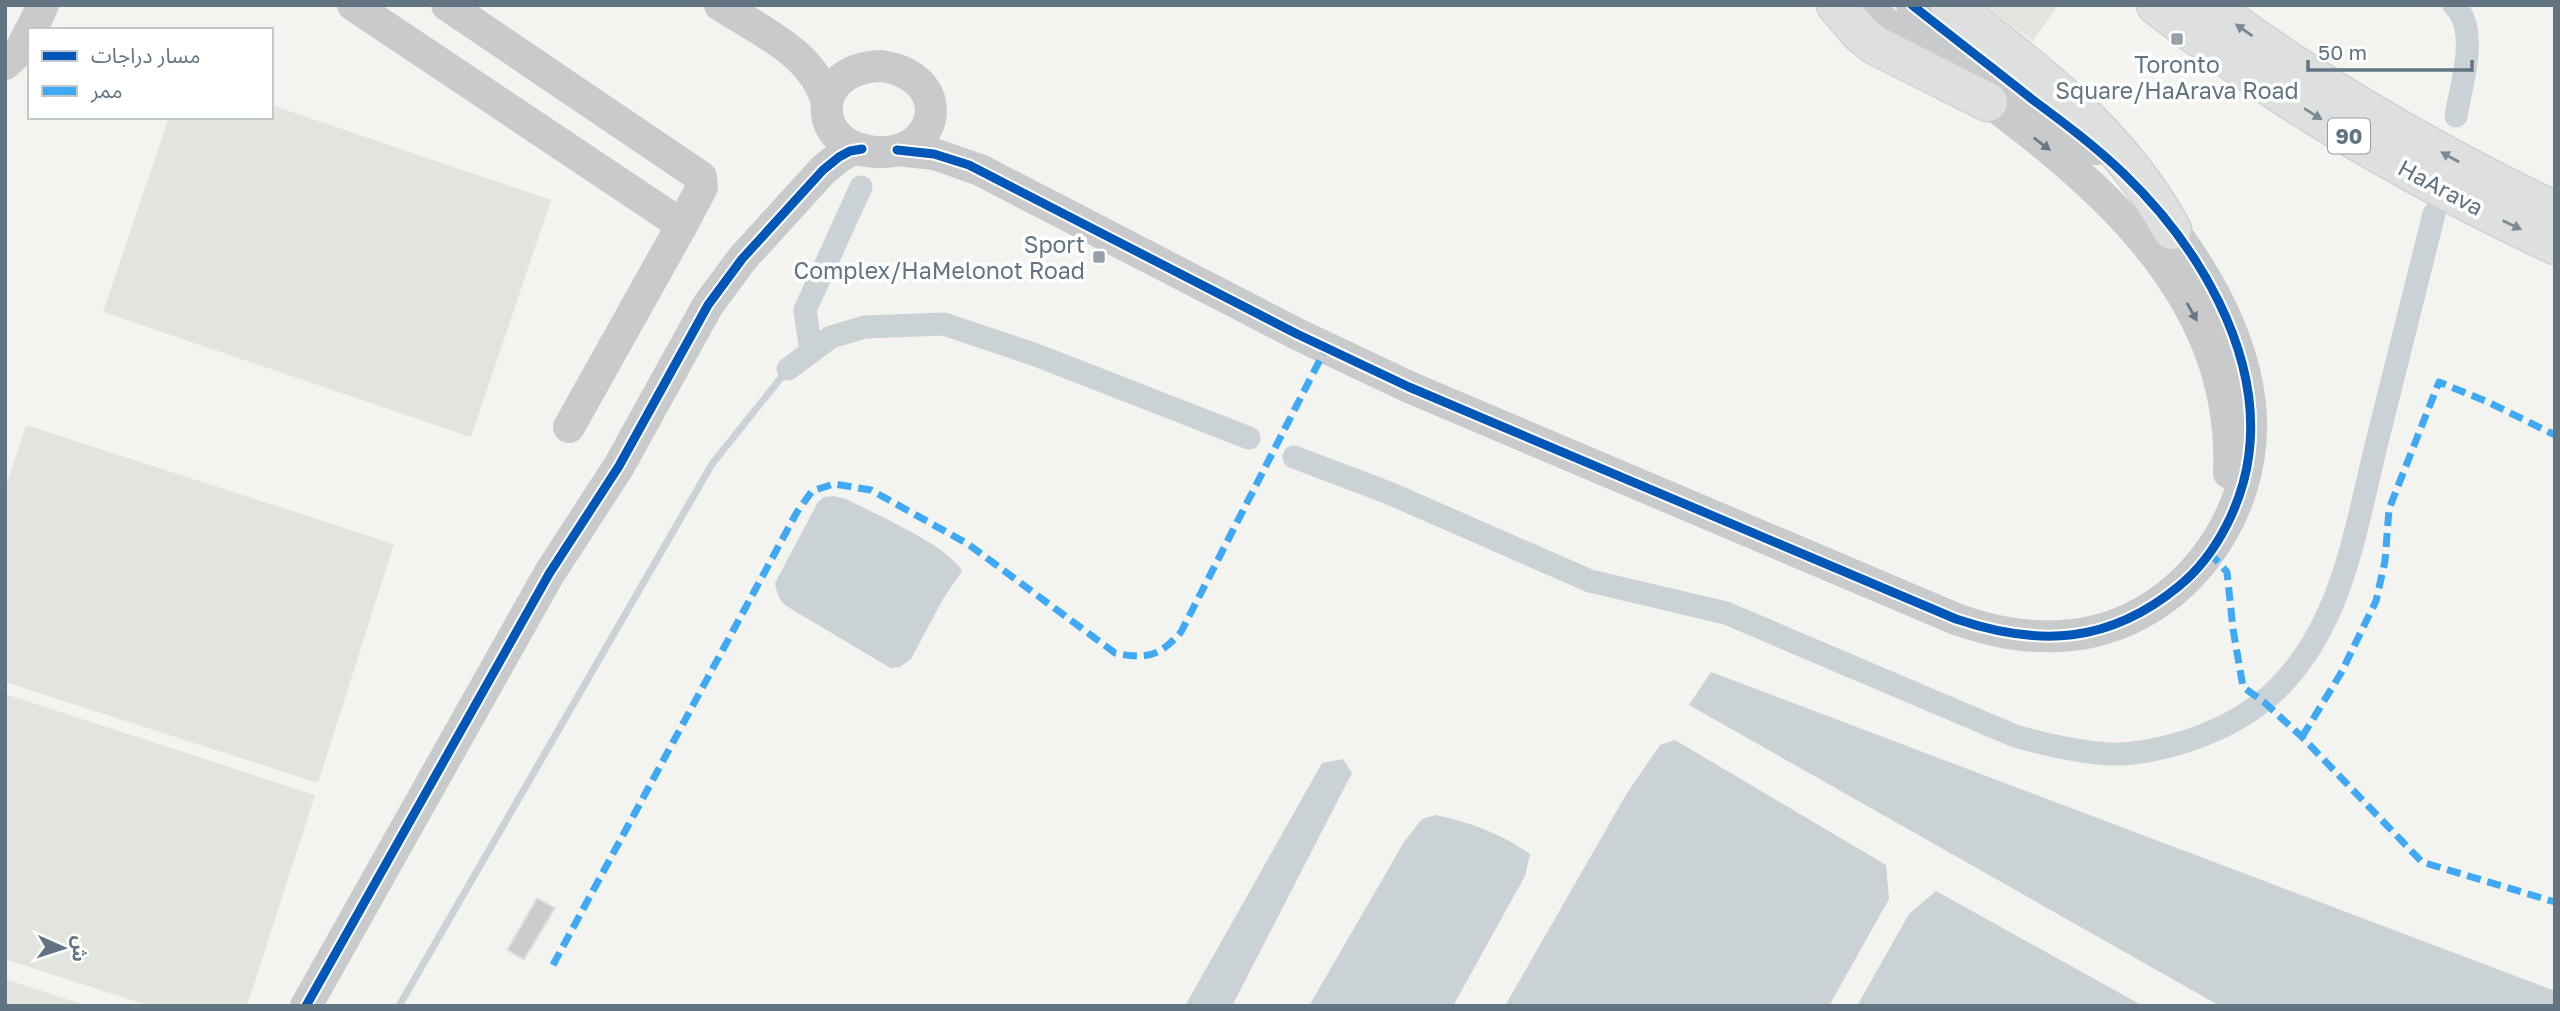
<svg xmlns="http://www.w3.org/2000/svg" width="2560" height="1011" font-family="'Golos Text','Noto Sans Arabic',sans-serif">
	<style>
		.green { fill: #e1e5de }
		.water { fill: #cad2d5 }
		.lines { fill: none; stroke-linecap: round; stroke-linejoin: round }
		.stream { stroke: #cad2d5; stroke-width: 7 }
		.canal { stroke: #cad2d5; stroke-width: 23 }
		.building { fill: #cbcdcd; stroke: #e2e2e0; stroke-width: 2 }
		.highway-casing { stroke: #d0d1d1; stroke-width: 41 }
		.minor { stroke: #c8cacb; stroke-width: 32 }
		.highway { stroke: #dedfdf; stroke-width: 38 }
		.quiet { stroke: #3fa9f5; stroke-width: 7; stroke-dasharray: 14 7; stroke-linecap: butt }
		.cycleway-casing { stroke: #fff; stroke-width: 13 }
		.cycleway { stroke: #0057b8; stroke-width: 9 }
		.oneway { fill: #7b8995 }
		.oneway2 { fill: #677886 }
		.poi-dot { fill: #95a0a8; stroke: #fff; stroke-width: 2.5 }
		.labels { text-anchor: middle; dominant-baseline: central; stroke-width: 7; stroke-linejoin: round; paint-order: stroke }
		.shield { fill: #fff; stroke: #919ea8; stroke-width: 2 }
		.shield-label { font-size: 21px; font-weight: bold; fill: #627482 }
		.poi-label { font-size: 23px; fill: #627482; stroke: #fff }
		.street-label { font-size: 23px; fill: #627482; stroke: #fff }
	</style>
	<rect width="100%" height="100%" fill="#f3f3f0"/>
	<!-- green -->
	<path class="green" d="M 1984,5 L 2058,5 L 2033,41 Z
		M 271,105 L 551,200 L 471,437 L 103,312 L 169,117 L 271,117 Z
		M 26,425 L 394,544 L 318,783 L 5,682 L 5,489 Z
		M 5,694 L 315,795 L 247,1006 L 150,1006 L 5,959 Z
		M 5,979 L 87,1006 L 5,1006 Z"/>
	<!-- water -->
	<path class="water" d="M 834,496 L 846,499 C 873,513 949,546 962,571 L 943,599 L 911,659 L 900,667 L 891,668 L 887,666 L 788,607 C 779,601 777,593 775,583 L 818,502 L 824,497 Z
		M 1711,672 L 2555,991 L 2555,1006 L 2220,1006 L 1689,705 Z
		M 1675,740 L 1886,865 L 1889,899 L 1829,1006 L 1505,1006 L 1627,793 L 1660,745 Z
		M 1343,759 L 1352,773 L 1232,1006 L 1185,1006 L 1322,763 Z
		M 1436,815 C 1469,822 1502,834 1530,854 L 1525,876 L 1453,1006 L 1309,1006 L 1404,842 L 1422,819 Z
		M 1936,891 L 2143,1006 L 1857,1006 L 1909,914 Z"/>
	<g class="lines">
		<!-- stream -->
		<path class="stream" d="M 399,1006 L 712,464 L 788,369"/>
		<!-- canal -->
		<path class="canal" d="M 2454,5 C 2480,30 2461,85 2456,116
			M 811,352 L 805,310 L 861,187
			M 788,369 L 831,337 L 865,327 L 944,324 L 1036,355 L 1249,438
			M 1294,457 L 1389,493 L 1590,581 L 1726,613 L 2015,736 C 2046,745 2077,752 2109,754 C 2131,755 2156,750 2177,744 C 2250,723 2296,684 2328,614 C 2351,565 2363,499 2376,446 C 2395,368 2415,291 2434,214"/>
	</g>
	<!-- building -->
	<path class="building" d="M 537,898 L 555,908 L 524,960 L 507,950 Z"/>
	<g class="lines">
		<!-- highway casing -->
		<g class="highway-casing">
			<path id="highway" d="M 1836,5 L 1860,33 L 1875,45 L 1988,102
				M 1950,5 C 2035,70 2120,134 2172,230
				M 2156,5 C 2279,101 2415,179 2555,245
				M 2209,5 C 2316,85 2434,153 2555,211"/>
		</g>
		<!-- minor -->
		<path class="minor" d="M 353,5 L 682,225 L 569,427
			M 447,5 L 701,177 L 702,187 L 682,225
			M 720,5 C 759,30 815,54 827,103
			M 1867,5 L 1893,30 C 2041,143 2238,260 2229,473
			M 1912,5 L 2096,149
			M 31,30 L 43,5
			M 5,64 L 21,49 L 30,31
			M 881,66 C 954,76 942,156 876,152 C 811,149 808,68 881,66 Z
			M 897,150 L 934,154 L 980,170 L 1297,334 L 1409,387 L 1956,619 C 1990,631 2022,638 2060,636 C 2176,631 2262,517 2250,404 C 2242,332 2202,265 2157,210
			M 306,1006 L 549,574 L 619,466 L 708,305 L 742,259 L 823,170 L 839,157 L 850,151 L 862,149"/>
		<!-- highway -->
		<use href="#highway" class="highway"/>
		<!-- quiet -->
		<path class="quiet" d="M 2209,552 L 2227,572 L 2233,629 L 2243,687 L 2264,702 L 2302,737 L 2422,862 L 2555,902
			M 2302,737 L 2341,673 L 2376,601 L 2385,561 L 2389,509 L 2439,382 L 2488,402 L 2555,435
			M 553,965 L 797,512 L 812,491 L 834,484 L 871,490 L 968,544 L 1115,653 C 1147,660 1160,656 1181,632 L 1326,348"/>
		<!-- cycleway casing -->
		<g class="cycleway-casing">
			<path id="cycleway" d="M 897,150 L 934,154 L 969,165 L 1297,334 L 1409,387 L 1956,619 C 2039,647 2109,644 2179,586 C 2217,555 2243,502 2249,454 C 2262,350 2196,243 2123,173 C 2095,146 2064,123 2033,100 C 1993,68 1952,37 1912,5
				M 306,1006 L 549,574 L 619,466 L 708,305 L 742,259 L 823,170 L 839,157 L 850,151 L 862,149"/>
		</g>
		<!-- cycleway -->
		<use href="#cycleway" class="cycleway"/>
	</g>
	<!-- one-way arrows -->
	<defs><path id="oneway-solid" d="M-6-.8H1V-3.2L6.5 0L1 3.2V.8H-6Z" transform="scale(1.75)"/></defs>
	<g class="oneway">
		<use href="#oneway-solid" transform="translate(2244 30) rotate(-145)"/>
		<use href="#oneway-solid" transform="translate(2313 114) rotate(32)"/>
		<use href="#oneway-solid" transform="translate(2450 157) rotate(-151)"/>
		<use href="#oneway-solid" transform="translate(2512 225) rotate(26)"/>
	</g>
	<g class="oneway2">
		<use href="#oneway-solid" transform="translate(2042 144) rotate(37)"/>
		<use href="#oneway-solid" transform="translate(2192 312) rotate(61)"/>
	</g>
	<!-- markers -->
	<g class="poi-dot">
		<rect x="2170" y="32" width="14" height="14" rx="3.5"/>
		<rect x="1092" y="250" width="14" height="14" rx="3.5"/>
	</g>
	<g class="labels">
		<!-- shield labels -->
		<rect class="shield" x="2328" y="118.5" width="42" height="35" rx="5"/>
		<g class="shield-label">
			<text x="2349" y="136">90</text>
		</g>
		<!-- poi labels -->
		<g class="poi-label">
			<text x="2177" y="64">Toronto<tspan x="2177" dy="26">Square/HaArava Road</tspan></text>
			<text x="1085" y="244" text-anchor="end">Sport<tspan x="1085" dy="26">Complex/HaMelonot Road</tspan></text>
		</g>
		<!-- street labels -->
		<g class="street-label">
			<text transform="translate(2441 187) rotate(28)">HaArava</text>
		</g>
	</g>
	<!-- border -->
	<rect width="2560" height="1011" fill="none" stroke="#627482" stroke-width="14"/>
	<!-- legend -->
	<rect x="28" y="28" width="245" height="91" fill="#ffffff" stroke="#c0c7cd" stroke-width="2"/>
	<rect x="42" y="51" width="35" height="10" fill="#0057b8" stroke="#c0c7cd" stroke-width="2"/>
	<text x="91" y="63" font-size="21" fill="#627482">مسار دراجات</text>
	<rect x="42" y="86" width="35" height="10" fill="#3fa9f5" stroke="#c0c7cd" stroke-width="2"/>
	<text x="91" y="98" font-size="21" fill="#627482">ممر</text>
	<!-- north arrow -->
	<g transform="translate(63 948) rotate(93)" stroke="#ffffff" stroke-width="5" paint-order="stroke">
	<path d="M0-5L12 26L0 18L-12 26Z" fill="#627482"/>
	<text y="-10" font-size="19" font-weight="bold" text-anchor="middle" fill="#627482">ش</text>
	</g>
	<!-- scale -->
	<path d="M2308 60v10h164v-10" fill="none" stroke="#627482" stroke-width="3.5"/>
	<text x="2318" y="60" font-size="21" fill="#627482" stroke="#ffffff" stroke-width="5" paint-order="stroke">50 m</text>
</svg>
